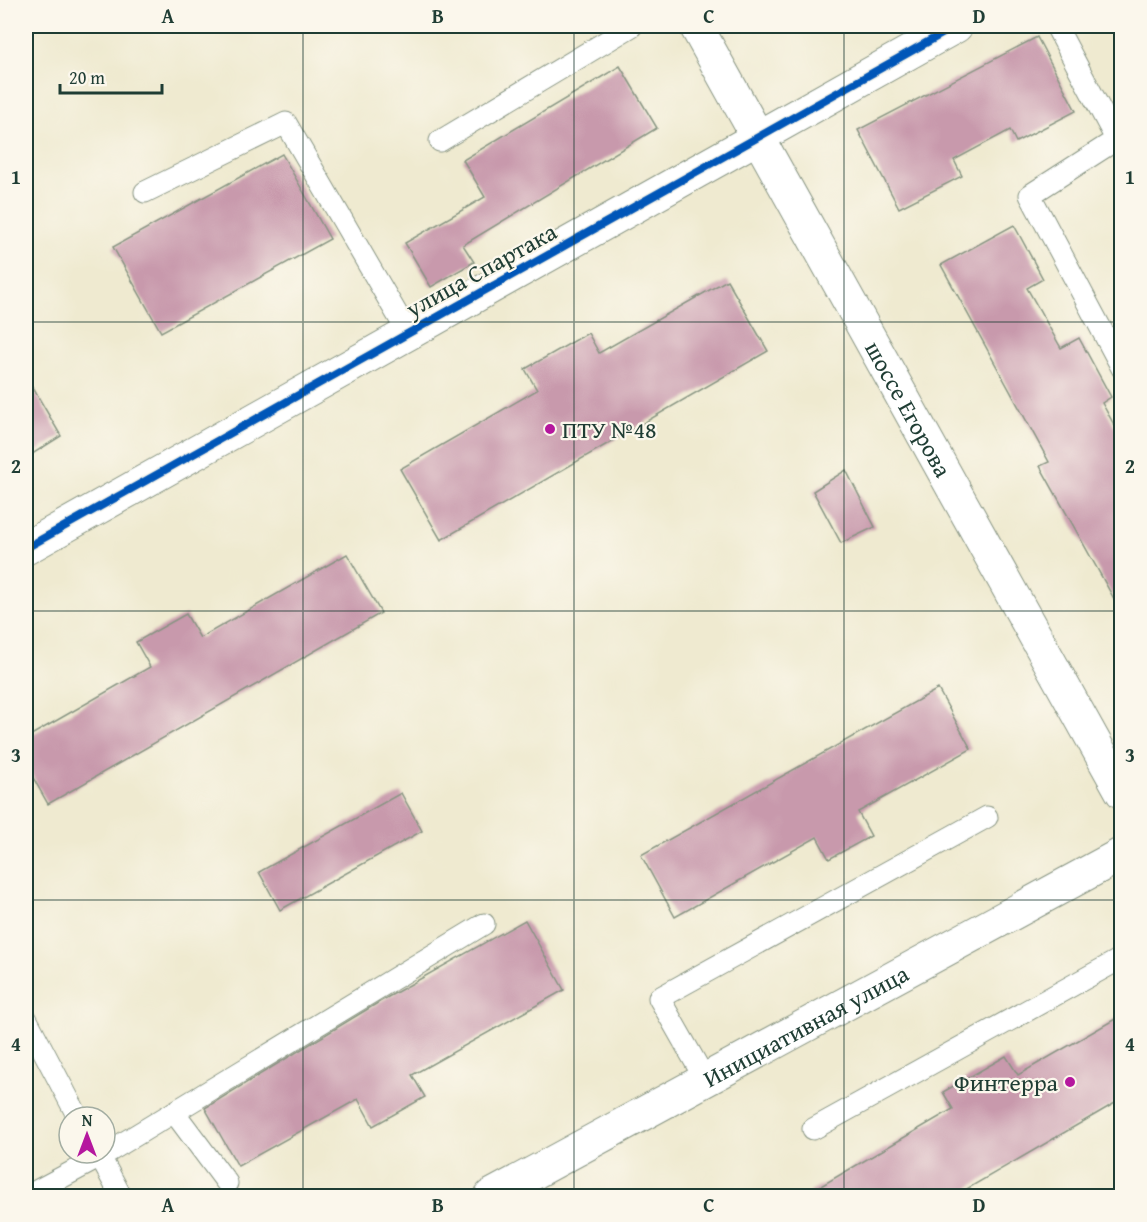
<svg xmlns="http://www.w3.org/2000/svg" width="1147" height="1222" font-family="'Gentium Book Plus',serif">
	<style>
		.building { fill: #c899ac }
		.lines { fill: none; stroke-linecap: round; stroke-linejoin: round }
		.lane-casing { stroke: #879482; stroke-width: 23 }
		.street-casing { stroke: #879482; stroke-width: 35 }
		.secondary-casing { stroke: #879482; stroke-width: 35 }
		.lane { stroke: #fff; stroke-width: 21 }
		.street { stroke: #fff; stroke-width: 33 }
		.secondary { stroke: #fff; stroke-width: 33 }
		.cycleway-casing { stroke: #fbf7ec; stroke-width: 11 }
		.cycleway { stroke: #0057b8; stroke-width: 8 }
		.grid { fill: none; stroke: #1f3d34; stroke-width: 1.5; stroke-opacity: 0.55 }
		.poi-dot { fill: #b5179e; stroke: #fbf7ec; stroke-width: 2 }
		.labels { text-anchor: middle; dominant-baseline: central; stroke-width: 4.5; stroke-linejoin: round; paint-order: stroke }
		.street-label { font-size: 24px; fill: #1f3d34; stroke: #fbf7ec }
		.poi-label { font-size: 24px; fill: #1f3d34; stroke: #fbf7ec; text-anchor: start }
		.neatline { fill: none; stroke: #1f3d34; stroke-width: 2 }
		.grid-label { font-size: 20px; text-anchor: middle; font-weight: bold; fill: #1f3d34 }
	</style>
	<rect width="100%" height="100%" fill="#fbf7ec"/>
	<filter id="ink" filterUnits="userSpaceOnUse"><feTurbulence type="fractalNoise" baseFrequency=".0167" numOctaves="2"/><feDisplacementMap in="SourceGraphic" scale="12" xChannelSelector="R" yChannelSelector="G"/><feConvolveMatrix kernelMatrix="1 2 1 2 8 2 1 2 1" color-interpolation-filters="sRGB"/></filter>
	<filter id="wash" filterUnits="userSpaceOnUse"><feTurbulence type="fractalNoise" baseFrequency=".008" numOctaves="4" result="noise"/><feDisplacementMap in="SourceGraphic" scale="24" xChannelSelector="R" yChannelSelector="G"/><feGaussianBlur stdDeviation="1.35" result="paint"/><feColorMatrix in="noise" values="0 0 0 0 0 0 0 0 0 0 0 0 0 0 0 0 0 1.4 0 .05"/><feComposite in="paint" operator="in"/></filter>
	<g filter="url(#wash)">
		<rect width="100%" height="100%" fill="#efead0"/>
		<g id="blocks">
			<!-- building -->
			<path class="building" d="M 1037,37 L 1076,111 L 1016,142 L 1010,130 L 954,160 L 962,176 L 899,208 L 858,130 Z
				M 620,66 L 657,128 L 463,245 L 474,262 L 431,287 L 405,243 L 485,197 L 463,160 Z
				M 282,154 L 330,239 L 161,332 L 113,247 Z
				M 1014,225 L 1043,279 L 1027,288 L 1061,348 L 1079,338 L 1111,397 L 1102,403 L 1122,439 L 1122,613 L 1040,466 L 1049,462 L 941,265 Z
				M 727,280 L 768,351 L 441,540 L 400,469 L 537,390 L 525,369 L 588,333 L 599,353 Z
				M 26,376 L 61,436 L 26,458 Z
				M 846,470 L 875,527 L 841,543 L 813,491 Z
				M 347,554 L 381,613 L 48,804 L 26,765 L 26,738 L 150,667 L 136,642 L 186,614 L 200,638 Z
				M 938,689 L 971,749 L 858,812 L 871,836 L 829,859 L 817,837 L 675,917 L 641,855 Z
				M 401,793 L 422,831 L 280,910 L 259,872 Z
				M 525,920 L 564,990 L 412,1075 L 425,1097 L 373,1126 L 358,1099 L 238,1166 L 205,1108 L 381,1001 Z
				M 1122,1015 L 1122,1099 L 953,1197 L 802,1197 L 953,1109 L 943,1092 L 1006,1056 L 1018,1075 Z"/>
		</g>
	</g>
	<g filter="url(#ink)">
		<use href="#blocks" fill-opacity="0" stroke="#879482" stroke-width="1.5"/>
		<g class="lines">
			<!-- lane casing -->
			<g class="lane-casing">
				<path id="lane" d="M 1056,26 L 1116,139
					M 1122,136 L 1030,195 L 1122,368
					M 440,141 L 632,26
					M 145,192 L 286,123 L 408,333
					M 26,1018 L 78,1117
					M 705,1079 L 659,998 L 987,817
					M 174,1112 L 227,1183
					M 813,1129 L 1122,958
					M 98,1153 L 121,1196
					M 27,1196 L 100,1157 L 484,924"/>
			</g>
			<!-- street casing -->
			<g class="street-casing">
				<path id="street" d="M 26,548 L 956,26"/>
			</g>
			<!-- secondary casing -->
			<g class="secondary-casing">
				<g id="secondary">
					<path id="s1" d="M 696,26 L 1122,792"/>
					<path id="s2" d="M 491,1196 L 1122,854"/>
				</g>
			</g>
			<!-- lane -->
			<use href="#lane" class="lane"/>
			<!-- street -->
			<use href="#street" class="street"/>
			<!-- secondary -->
			<use href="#secondary" class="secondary"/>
			<!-- cycleway casing -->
			<g class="cycleway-casing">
				<path id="cycleway" d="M 26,548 L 956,26"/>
			</g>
			<!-- cycleway -->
			<use href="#cycleway" class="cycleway"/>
		</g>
	</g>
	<!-- grid -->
	<path class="grid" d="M 303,26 L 303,1196M 574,26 L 574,1196M 844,26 L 844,1196M 26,322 L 1122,322M 26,611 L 1122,611M 26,900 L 1122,900"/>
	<!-- markers -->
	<g class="poi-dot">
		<circle cx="550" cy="429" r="6"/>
		<circle cx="1070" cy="1082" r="6"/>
	</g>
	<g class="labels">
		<!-- street labels -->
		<g class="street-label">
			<text transform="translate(481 270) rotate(-29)">улица Спартака</text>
			<text stroke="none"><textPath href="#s1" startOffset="438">шоссе Егорова</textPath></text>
			<text stroke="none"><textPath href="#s2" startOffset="358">Инициативная улица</textPath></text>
		</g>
		<!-- poi labels -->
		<g class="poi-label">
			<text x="562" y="429">ПТУ №48</text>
			<text x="1058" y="1082" text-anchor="end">Финтерра</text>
		</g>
	</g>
	<!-- margin -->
	<rect width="1147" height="1222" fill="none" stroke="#fbf7ec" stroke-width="66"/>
	<!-- north arrow -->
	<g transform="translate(87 1135)"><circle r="28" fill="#fbf7ec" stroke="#a3ada2" stroke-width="1.5"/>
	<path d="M0-4.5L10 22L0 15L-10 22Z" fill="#b5179e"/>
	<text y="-9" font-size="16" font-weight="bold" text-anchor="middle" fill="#1f3d34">N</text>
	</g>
	<!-- scale -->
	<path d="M60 84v9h102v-9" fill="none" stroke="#1f3d34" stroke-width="3"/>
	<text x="69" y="84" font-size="18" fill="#1f3d34" stroke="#fbf7ec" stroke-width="4.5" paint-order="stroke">20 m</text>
	<rect x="33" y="33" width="1081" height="1156" class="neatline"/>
	<g class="grid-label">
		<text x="168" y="23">A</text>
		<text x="438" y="23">B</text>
		<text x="709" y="23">C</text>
		<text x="979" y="23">D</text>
		<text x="16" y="184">1</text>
		<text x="1130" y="184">1</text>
		<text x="16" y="473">2</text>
		<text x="1130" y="473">2</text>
		<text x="16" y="762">3</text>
		<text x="1130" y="762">3</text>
		<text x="16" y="1051">4</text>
		<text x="1130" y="1051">4</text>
		<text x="168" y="1212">A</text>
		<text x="438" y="1212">B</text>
		<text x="709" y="1212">C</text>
		<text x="979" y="1212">D</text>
	</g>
</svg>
